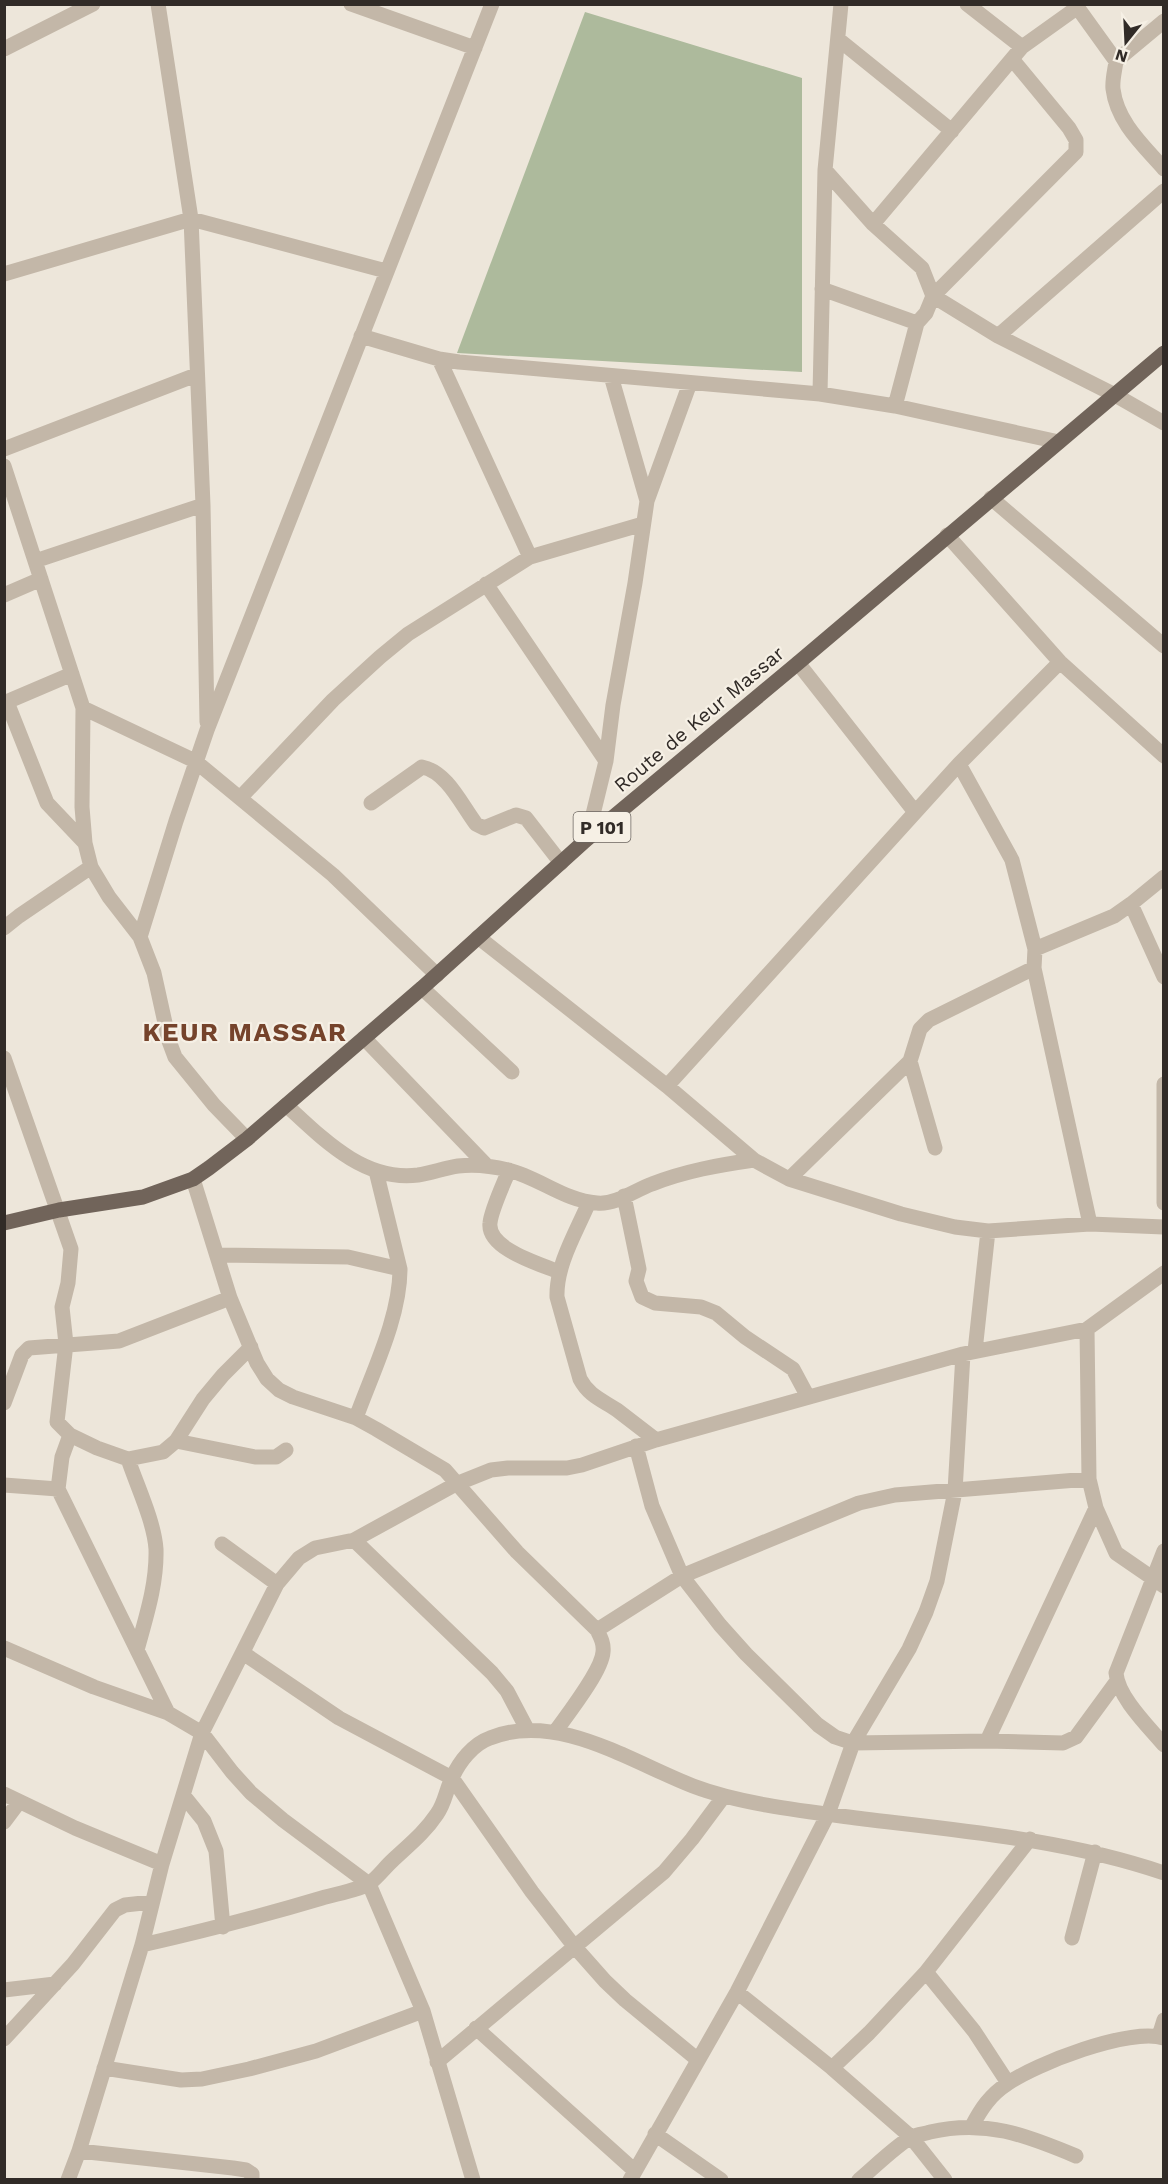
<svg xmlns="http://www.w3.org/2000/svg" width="1168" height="2184" font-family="'Work Sans',sans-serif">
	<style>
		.green { fill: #adba9c }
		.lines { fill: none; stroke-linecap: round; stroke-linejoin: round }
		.minor { stroke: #c3b7a8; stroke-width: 15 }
		.major { stroke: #71645a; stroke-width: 15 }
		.labels { text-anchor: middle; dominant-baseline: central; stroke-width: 4.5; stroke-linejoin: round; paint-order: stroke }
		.shield { fill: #f6f0e5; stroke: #6c6660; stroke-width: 1.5 }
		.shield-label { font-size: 18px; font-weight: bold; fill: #312b27 }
		.street-label { font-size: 20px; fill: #312b27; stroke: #f6f0e5 }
		.district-label { font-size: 26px; font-weight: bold; letter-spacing: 1.5px; fill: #75432b; stroke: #f6f0e5 }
	</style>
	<rect width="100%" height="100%" fill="#ede6da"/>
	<!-- green -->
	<path class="green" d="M 585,12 L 802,78 L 802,372 L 457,353 Z"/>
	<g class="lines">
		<!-- minor -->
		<path class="minor" d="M 158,4 L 191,219 L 203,505 L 207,722
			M 351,4 L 475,48
			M 967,4 L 1022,47
			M 1075,4 L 1116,61 C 1115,70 1112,80 1113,89 C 1117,122 1143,145 1164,169
			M 838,39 L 952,131
			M 4,49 L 93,4
			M 1116,61 L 1164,21
			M 825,170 L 873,224 L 922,268 L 933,296 L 998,336 L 1115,395 L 1164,423
			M 873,224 L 1022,47 L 1078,7
			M 4,274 L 191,219 L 386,271
			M 822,289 L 917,323 L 926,313 L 933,296 L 1076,152 L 1076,140 L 1069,128 L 1012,59
			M 361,336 L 439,359 L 459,362 L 820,394 L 895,406 L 1059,442
			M 998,336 L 1164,191
			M 439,359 L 530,557
			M 611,376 L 647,501
			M 820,394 L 825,170 L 841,4
			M 895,406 L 917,323
			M 4,449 L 196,375
			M 4,466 L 83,708 L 82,807 L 85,843 L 91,867 L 109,897 L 140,937
			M 991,498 L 1164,646
			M 947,535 L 1060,662 L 1164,756
			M 35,561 L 203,505
			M 486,584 L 606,761
			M 4,595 L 41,579
			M 798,663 L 915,812
			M 7,702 L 47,803 L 85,843
			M 4,703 L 72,674
			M 83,708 L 195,761 L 333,875 L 437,975
			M 959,764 L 1012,860 L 1035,949 L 1034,968 L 1090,1224
			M 240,798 L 333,700 L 380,657 L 408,634 L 530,557 L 643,524
			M 371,803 L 422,767 C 447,772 461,804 476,824 L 484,828 L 516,815 L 526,818 L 561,863
			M 587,839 L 606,761 L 613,705 L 635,583 L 647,501 L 690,383
			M 1131,904 L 1164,977
			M 4,928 L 19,916 L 91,867
			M 478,937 L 667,1086 L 754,1160 L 789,1179 L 901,1214 L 955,1227 L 988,1231 L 1090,1224 L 1164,1227
			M 1035,949 L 1114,916 L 1131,904 L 1164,877
			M 422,988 L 512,1072
			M 364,1038 L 487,1166
			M 4,1058 L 71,1249 L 68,1283 L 62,1307 L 66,1344 L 57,1422 L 70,1435 L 97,1448 L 128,1459 L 163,1452 L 176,1441 L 203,1399 L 223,1375 L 251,1347
			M 910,1061 L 920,1029 L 929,1020 L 1034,968
			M 1164,1084 L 1164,1203
			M 667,1086 L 959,764 L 1060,662
			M 286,1105 C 323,1139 364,1182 418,1175 C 431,1173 445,1168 458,1166 C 474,1164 492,1166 508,1170 C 538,1177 565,1201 597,1203 C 616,1205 635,1190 652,1184 C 685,1171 719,1165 754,1160
			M 247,1139 L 214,1105 L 175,1057 L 169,1041 L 154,973 L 140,937 L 176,821 L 207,730 L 492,4
			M 509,1170 C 504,1183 491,1210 490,1223 C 487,1249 540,1264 559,1272
			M 193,1179 L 230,1298 L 257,1363 L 267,1379 L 279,1390 L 293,1397 L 356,1418 L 376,1429 L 445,1470 L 517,1552 L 597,1630 C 601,1638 604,1644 603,1652 C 602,1671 567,1715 555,1732
			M 789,1179 L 910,1061 L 935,1148
			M 624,1196 L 639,1269 L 636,1281 L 642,1297 L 655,1303 L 701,1307 L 716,1313 L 745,1337 L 793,1369 L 808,1397
			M 589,1202 C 577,1231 556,1264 557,1297 L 580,1379 C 589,1396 602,1400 617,1410 C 630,1420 643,1430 656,1440
			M 217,1255 L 348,1257 L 400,1269
			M 1087,1329 L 1089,1479 L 1096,1508 L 1116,1553 L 1164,1586
			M 975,1351 L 988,1231
			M 4,1403 L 22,1355 L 29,1348 L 119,1341 L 230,1298
			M 356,1418 C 372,1373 400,1318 400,1269 L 376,1171
			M 70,1435 L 62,1457 L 58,1489 L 168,1713
			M 176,1441 L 255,1457 L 276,1457 L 286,1450
			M 636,1446 L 652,1506 L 682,1576 L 720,1625 L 746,1654 L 818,1725 L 835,1737 L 853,1743 L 987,1741 L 1063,1743 L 1076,1737 L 1117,1681
			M 128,1459 C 137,1486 154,1521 156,1549 C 157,1584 146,1617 137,1650
			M 4,1485 L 58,1489
			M 354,1540 L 492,1673 L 507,1691 L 527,1729
			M 222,1544 L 277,1584
			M 1164,1551 L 1116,1673 C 1118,1697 1148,1726 1164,1745
			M 597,1630 L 682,1576 L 859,1503 L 895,1495 L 1089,1479
			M 4,1648 L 94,1687 L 168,1713 L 202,1733 L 232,1772 L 251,1793 L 283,1820 L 369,1884 L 423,2011 L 473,2180
			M 243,1653 L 339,1718 L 452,1778 L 532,1892 L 574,1946 L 605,1981 L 625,2000 L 698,2060
			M 987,1741 L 1096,1508
			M 4,1794 L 75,1828 L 162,1864
			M 183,1795 L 204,1821 L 216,1851 L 223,1927
			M 4,1822 L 19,1802
			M 1072,1938 L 1095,1852
			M 142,1945 C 203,1931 262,1916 322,1898 C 335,1894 360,1890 370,1883 C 379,1876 386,1866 394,1859 C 410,1844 425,1832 437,1814 C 445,1803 446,1790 452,1778 C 459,1762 473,1744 490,1738 C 557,1711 631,1762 693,1786 C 743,1805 811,1812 864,1819 C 965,1831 1067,1840 1164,1873
			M 926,1972 L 974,2031 L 1008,2083
			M 4,1990 L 55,1984
			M 737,1992 L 832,2068 L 911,2137 L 945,2180
			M 476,2028 L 635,2171
			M 1159,2036 L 1164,2020
			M 4,2039 L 73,1964 L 115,1910 L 125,1905 L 152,1902
			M 437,2062 L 664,1872 L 692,1839 L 724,1796
			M 104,2068 L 181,2080 L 202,2079 L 249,2069 L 316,2051 L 423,2011
			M 832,2068 L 869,2033 L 926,1972 L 1030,1839
			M 972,2126 C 981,2109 990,2095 1007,2084 C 1035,2064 1130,2027 1164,2038
			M 655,2134 L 721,2180
			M 79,2151 L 233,2168 L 246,2170 L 252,2174 L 252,2180
			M 68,2180 L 79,2151 L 142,1945 L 162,1864 L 202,1733 L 277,1584 L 299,1558 L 315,1548 L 354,1540 L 456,1484 L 491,1470 L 508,1468 L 567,1468 L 582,1465 L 656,1440 L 963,1354 L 1087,1329 L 1164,1273
			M 630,2180 L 737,1992 L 828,1814 L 853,1743 L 909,1649 L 926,1612 L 937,1581 L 955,1491 L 963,1354
			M 859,2180 C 871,2170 900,2142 912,2137 C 918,2134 925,2134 930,2132 C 985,2119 1026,2135 1076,2156"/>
		<!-- major -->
		<path class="major" d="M 4,1223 L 59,1210 L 143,1197 L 193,1179 L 209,1168 L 247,1139 L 422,988 L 587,839 L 798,663 L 1164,353"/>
	</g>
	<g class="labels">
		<!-- shield labels -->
		<rect class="shield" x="573.5" y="812" width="57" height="30" rx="4.5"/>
		<g class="shield-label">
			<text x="602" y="827">P 101</text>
		</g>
		<!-- street labels -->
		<g class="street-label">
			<text transform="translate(699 719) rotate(-40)">Route de Keur Massar</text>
		</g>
		<!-- district labels -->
		<g class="district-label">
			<text x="245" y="1032">KEUR MASSAR</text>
		</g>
	</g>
	<!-- border -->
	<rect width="1168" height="2184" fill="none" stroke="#312b27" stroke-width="12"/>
	<!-- north arrow -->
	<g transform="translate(1126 42) rotate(198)" stroke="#f6f0e5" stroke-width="4.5" paint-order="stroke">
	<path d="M0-4.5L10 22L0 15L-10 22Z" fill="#312b27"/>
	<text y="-9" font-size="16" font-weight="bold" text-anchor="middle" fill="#312b27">N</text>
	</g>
</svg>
